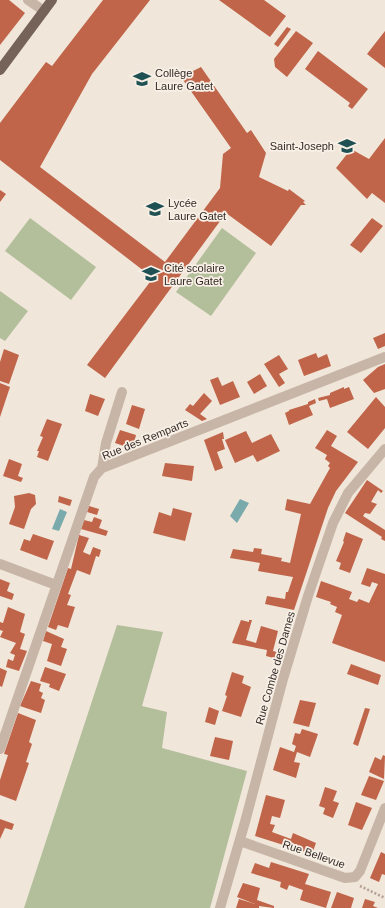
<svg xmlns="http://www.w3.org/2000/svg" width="385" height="908" font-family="Arial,sans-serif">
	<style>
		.green { fill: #b3be9b }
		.water { fill: #7baaac }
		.building { fill: #c06549 }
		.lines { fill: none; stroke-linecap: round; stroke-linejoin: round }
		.path { stroke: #b3a091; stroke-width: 2.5; stroke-dasharray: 2 2; stroke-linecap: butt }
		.minor { stroke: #c7b6a7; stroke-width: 10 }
		.major { stroke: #756259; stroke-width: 10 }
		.labels { text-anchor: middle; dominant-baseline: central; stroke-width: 3.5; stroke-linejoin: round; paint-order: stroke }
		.poi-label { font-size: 11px; fill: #342b27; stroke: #f8f0e6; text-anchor: start }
		.street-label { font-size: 11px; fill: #342b27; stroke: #f8f0e6 }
	</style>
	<rect width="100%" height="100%" fill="#f0e6da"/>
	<!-- green -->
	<path class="green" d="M 30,218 L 96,267 L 71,300 L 5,251 Z
		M 222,228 L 256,253 L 211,316 L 176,292 Z
		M 0,291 L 28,311 L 5,341 L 0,338 Z
		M 117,625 L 163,632 L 142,706 L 167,712 L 162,748 L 247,771 L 210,908 L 24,908 Z"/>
	<!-- water -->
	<path class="water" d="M 240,499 L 249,503 L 237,523 L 230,516 Z
		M 60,509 L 67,512 L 59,531 L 52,529 Z"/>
	<!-- building -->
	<path class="building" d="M 0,0 L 9,0 L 25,13 L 0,45 Z
		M 103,0 L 150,0 L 92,74 L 40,167 L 165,262 L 220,188 L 223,154 L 231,148 L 181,77 L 201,67 L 247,133 L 251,130 L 266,153 L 259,177 L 288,191 L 289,189 L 305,201 L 303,202 L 306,205 L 301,205 L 271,246 L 226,213 L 105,378 L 87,365 L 153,278 L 0,160 L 0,123 L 46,62 L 52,66 Z
		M 219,0 L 264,0 L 286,16 L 270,37 Z
		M 287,27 L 291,29 L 278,47 L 274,44 Z
		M 296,31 L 313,43 L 287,77 L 275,67 L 274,59 Z
		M 385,31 L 385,68 L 367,54 Z
		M 318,51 L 368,89 L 352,109 L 348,106 L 350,103 L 305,69 Z
		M 385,138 L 385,203 L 372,193 L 367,199 L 336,168 L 351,149 L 369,159 Z
		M 0,190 L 6,194 L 0,202 Z
		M 372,218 L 383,226 L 361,253 L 350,245 Z
		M 385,333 L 385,346 L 378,349 L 373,338 Z
		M 4,349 L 19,355 L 9,384 L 0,381 L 0,362 Z
		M 316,353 L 318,358 L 327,354 L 331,366 L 304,376 L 298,360 Z
		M 279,355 L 288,369 L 279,374 L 285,383 L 279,387 L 264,364 Z
		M 385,364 L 385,389 L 374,393 L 363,380 L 378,367 Z
		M 260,374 L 267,386 L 254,394 L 247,382 Z
		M 218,377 L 222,386 L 233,381 L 240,397 L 220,405 L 210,380 Z
		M 0,383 L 10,387 L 0,417 Z
		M 344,387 L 344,389 L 349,387 L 354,399 L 330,408 L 327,399 L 319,401 L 318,398 L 330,395 L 330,393 Z
		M 204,393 L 212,401 L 200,414 L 207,419 L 202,421 L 185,410 L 190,404 L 193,406 Z
		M 90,394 L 105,399 L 98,416 L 85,411 Z
		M 376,397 L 385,407 L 385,428 L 368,449 L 347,432 Z
		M 315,399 L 316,403 L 309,406 L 313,415 L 289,425 L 285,413 L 289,411 L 289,410 L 308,404 L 308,402 Z
		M 132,405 L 145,409 L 139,429 L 126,424 Z
		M 47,419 L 62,424 L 48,461 L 37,457 L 39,451 L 37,451 L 43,437 L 40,436 Z
		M 120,430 L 136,435 L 134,443 L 124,446 L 115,443 Z
		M 327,430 L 337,436 L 331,446 L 358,462 L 336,491 L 328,508 L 294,610 L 265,604 L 267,596 L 285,599 L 286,592 L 288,592 L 293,577 L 258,571 L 260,563 L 230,558 L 233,549 L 253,552 L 254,548 L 262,549 L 261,554 L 282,558 L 281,561 L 290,563 L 301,514 L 285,510 L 287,499 L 310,504 L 330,468 L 328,466 L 330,463 L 325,459 L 327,455 L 315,448 Z
		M 246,431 L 252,443 L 271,434 L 280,451 L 257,462 L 253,455 L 235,463 L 225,440 Z
		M 223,432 L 224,439 L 222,439 L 225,449 L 217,452 L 223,468 L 215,471 L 204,440 Z
		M 9,459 L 22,464 L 18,476 L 23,478 L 21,482 L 3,476 Z
		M 165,463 L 194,466 L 192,481 L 162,476 Z
		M 367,480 L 383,491 L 381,493 L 378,490 L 371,502 L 377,504 L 370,514 L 365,513 L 363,516 L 385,530 L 385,541 L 381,539 L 382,537 L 345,513 Z
		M 29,493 L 35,495 L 36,504 L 31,509 L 24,529 L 9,524 L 15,507 L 14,496 Z
		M 59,496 L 72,500 L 70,506 L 58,502 Z
		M 89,506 L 99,509 L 97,515 L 87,512 Z
		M 173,508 L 192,513 L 185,541 L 153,533 L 159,512 L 171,516 Z
		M 94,517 L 102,520 L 99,528 L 108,531 L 106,536 L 81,529 L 84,520 L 92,522 Z
		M 346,532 L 363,539 L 350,573 L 339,569 L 341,563 L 336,561 L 344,542 L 343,541 Z
		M 33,534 L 54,541 L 47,560 L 20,550 L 24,539 L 30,541 Z
		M 79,535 L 89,538 L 83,552 L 90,555 L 93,547 L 101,550 L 99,557 L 96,556 L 90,575 L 77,570 L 68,594 L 71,595 L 67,605 L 75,607 L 68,628 L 58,625 L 56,630 L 48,627 L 68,568 L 71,569 Z
		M 367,568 L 385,574 L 385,662 L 332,643 L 342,615 L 335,612 L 337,607 L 330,604 L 331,602 L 316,597 L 321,581 L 352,592 L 349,599 L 357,602 L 359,599 L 369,603 L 378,584 L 372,582 L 370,587 L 361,584 Z
		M 0,579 L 10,583 L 7,591 L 14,594 L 12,600 L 0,596 Z
		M 8,607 L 25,614 L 20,632 L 25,634 L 20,649 L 27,651 L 19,671 L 6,667 L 8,659 L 13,661 L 15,655 L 10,653 L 16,643 L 0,637 L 3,631 L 0,630 L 0,622 L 3,623 Z
		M 241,620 L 249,622 L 249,620 L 252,620 L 246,640 L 256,643 L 261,626 L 278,631 L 273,651 L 280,653 L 278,659 L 266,656 L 267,650 L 232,643 Z
		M 46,631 L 64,639 L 61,647 L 67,649 L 61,666 L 47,661 L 52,644 L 43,641 Z
		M 351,664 L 381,675 L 378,685 L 347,674 Z
		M 45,667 L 66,674 L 59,691 L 49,687 L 50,684 L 40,681 Z
		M 0,668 L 7,671 L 2,687 L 0,686 Z
		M 232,672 L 244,676 L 242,683 L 251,687 L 241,717 L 222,711 L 227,696 L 225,695 Z
		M 31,681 L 41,684 L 39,691 L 43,693 L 41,698 L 45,700 L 41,713 L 20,706 Z
		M 300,700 L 316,703 L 309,727 L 293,723 Z
		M 209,707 L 219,711 L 215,725 L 205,722 Z
		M 365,708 L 370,709 L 358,746 L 353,744 Z
		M 18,713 L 36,720 L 29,742 L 32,744 L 26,762 L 29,763 L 16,801 L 0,795 L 0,780 L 8,755 L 4,754 Z
		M 302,729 L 318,734 L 310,757 L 297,752 L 294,762 L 300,763 L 296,778 L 273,770 L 280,747 L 294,752 L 296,746 L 292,744 L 295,733 L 300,734 Z
		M 215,737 L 233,741 L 229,760 L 210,756 Z
		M 383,755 L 385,756 L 384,779 L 369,772 L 375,757 L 381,760 Z
		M 369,776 L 384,781 L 376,800 L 361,795 Z
		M 325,787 L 337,791 L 333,801 L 339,803 L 333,818 L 323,814 L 325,808 L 319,806 Z
		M 266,795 L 285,800 L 280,818 L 272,816 L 270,824 L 275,825 L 272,832 L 291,839 L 293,833 L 316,843 L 312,854 L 255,836 Z
		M 356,802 L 372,808 L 362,830 L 348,825 Z
		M 0,819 L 14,824 L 12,830 L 5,828 L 0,839 Z
		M 381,852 L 385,854 L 385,875 L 382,874 L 379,882 L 370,878 Z
		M 271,862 L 309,874 L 305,884 L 331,892 L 326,908 L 300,900 L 303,890 L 289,885 L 287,890 L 280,887 L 281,882 L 251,873 L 255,863 L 269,868 Z
		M 243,883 L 260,888 L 257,900 L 274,906 L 274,908 L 259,906 L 259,908 L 236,908 L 239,899 L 255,904 L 237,897 Z
		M 337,892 L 354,898 L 351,908 L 331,908 Z
		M 365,899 L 375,902 L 373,906 L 378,908 L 362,908 Z"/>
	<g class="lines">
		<!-- path -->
		<path class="path" d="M 360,886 L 385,898"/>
		<!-- minor -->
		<path class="minor" d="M 28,0 L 44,11
			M 102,468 L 106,443 L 122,392
			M 0,564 L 56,585
			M 0,749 L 94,477 L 102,468 L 385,357
			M 240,841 L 345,878 L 355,877 L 360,871 L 385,808
			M 220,908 L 245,822 L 283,679 L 308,596 L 333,523 L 348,493 L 385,449"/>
		<!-- major -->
		<path class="major" d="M 0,70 L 52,0"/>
	</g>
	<!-- icons -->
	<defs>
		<g id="school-bare" transform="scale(1.38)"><path d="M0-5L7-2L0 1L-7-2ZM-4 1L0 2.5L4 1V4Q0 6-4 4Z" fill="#1f5053" stroke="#f8f0e6" stroke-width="2.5" paint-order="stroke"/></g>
	</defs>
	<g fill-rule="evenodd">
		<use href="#school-bare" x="142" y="79"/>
		<use href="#school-bare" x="347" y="146"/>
		<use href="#school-bare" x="155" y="209"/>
		<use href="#school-bare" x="151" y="274"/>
	</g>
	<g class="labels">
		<!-- poi labels -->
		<g class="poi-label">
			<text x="155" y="73">Collège<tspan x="155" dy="13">Laure Gatet</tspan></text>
			<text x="334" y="146" text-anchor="end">Saint-Joseph</text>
			<text x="168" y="203">Lycée<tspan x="168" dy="13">Laure Gatet</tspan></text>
			<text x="164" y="268">Cité scolaire<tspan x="164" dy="13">Laure Gatet</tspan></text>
		</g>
		<!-- street labels -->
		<g class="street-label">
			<text transform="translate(145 439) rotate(-22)">Rue des Remparts</text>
			<text transform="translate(275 668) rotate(-74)">Rue Combe des Dames</text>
			<text transform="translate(314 854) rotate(19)">Rue Bellevue</text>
		</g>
	</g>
</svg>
